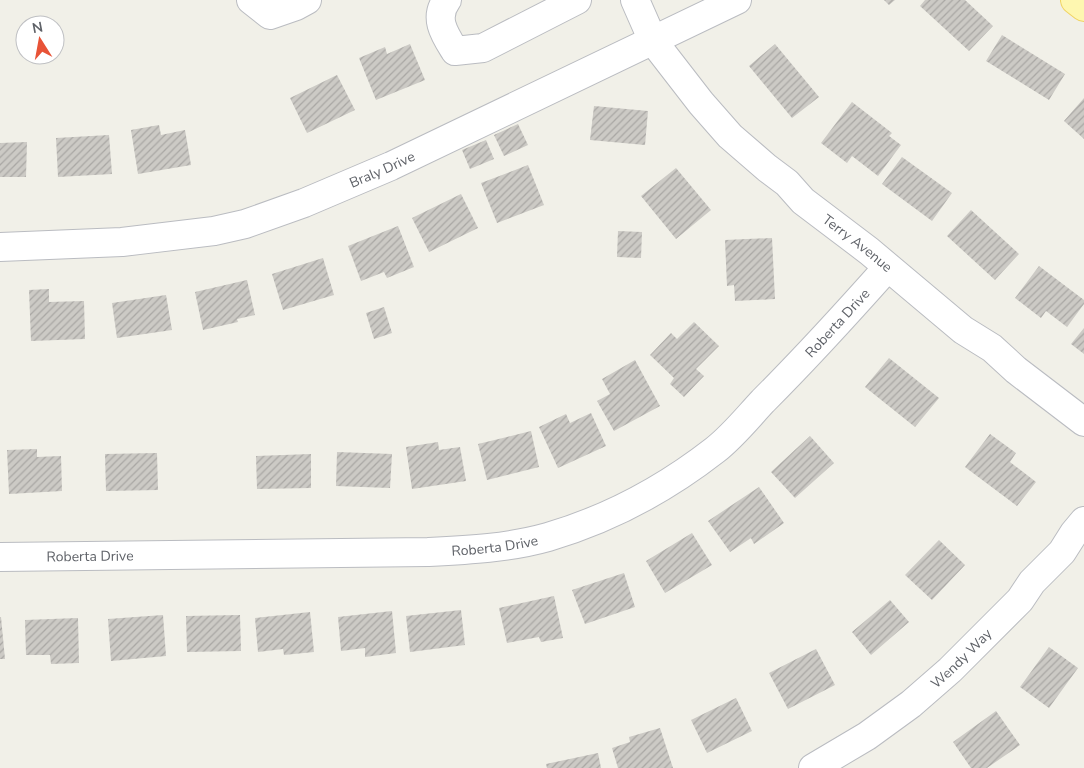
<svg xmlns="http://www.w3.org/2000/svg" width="1084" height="768" font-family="'Nunito Sans',sans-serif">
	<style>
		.building { fill: url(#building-hatch) }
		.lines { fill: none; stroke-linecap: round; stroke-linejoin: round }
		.minor-casing { stroke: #babcc1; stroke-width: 30 }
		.major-casing { stroke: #f0d362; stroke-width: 30 }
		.minor { stroke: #fff; stroke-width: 28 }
		.major { stroke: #fef7b0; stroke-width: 28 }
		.labels { text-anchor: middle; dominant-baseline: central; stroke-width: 4; stroke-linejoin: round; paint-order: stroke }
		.street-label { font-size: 14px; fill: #5f6268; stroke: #fff }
	</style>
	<defs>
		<pattern id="building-hatch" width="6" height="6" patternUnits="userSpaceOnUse" patternTransform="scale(1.25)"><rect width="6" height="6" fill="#cccac5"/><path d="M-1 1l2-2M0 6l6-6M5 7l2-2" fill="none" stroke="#a9a7a4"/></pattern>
	</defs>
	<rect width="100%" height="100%" fill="#f1f0e8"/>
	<!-- building -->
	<path class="building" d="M 884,0 L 895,0 L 889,5 Z
		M 925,0 L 965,0 L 993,26 L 969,51 L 920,6 Z
		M 1002,35 L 1065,74 L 1049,100 L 986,61 Z
		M 410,44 L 425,80 L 376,100 L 359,58 L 385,47 L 387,54 Z
		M 775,44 L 819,97 L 792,118 L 749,66 Z
		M 337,75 L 355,110 L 307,133 L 290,98 Z
		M 1084,98 L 1084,139 L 1064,121 Z
		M 852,102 L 892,133 L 889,136 L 901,145 L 878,176 L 852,156 L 847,163 L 821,143 Z
		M 594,106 L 648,111 L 645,145 L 590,140 Z
		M 518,124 L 528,145 L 504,156 L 494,135 Z
		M 159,125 L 161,135 L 185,130 L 191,165 L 138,174 L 131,130 Z
		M 109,135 L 112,174 L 58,177 L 56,138 Z
		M 486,140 L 494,159 L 470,169 L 462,150 Z
		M 27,142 L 26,177 L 0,177 L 0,143 Z
		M 902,157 L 952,193 L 932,221 L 882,184 Z
		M 528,165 L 544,205 L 497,223 L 481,183 Z
		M 676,168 L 711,210 L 676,239 L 641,196 Z
		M 461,194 L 478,228 L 429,252 L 412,218 Z
		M 971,210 L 1019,254 L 995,280 L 947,236 Z
		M 398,226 L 414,267 L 387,278 L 384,272 L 361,281 L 348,246 Z
		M 618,231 L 642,232 L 641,258 L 617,257 Z
		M 772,238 L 775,299 L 735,301 L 734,285 L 727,286 L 725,240 Z
		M 323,258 L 334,295 L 283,310 L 272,274 Z
		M 1039,266 L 1084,300 L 1084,304 L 1067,327 L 1046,311 L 1041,318 L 1015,298 Z
		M 247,280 L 255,315 L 237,319 L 238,322 L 203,330 L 195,292 Z
		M 49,289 L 49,302 L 84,301 L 85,339 L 31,341 L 29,290 Z
		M 166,295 L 172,330 L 117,338 L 112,303 Z
		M 384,307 L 392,333 L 374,339 L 366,313 Z
		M 694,322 L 719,346 L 696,369 L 704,376 L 684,397 L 670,384 L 674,378 L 650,355 L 671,333 L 677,339 Z
		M 1084,328 L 1084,354 L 1071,344 Z
		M 889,358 L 939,398 L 915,427 L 865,387 Z
		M 635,360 L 660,406 L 614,431 L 597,401 L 610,394 L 602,379 Z
		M 591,413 L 606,446 L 558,468 L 539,427 L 566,414 L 570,423 Z
		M 531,431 L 539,467 L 487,480 L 478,444 Z
		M 990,434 L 1016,453 L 1010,462 L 1036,482 L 1017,506 L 965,467 Z
		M 810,436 L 834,463 L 795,498 L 771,472 Z
		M 438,442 L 439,450 L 460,447 L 466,481 L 412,489 L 406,447 Z
		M 37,449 L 37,457 L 61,456 L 62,491 L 9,494 L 7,450 Z
		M 337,452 L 392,454 L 390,488 L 336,486 Z
		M 157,453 L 158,490 L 106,491 L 105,454 Z
		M 311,454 L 311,488 L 257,489 L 256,456 Z
		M 759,487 L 784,523 L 754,544 L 751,538 L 730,552 L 708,521 Z
		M 692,533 L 712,565 L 665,593 L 646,561 Z
		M 939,540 L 965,565 L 932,600 L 905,575 Z
		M 624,573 L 635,607 L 585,624 L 572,590 Z
		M 554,596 L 563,638 L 541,642 L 539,637 L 507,643 L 499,608 Z
		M 890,600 L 909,622 L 871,655 L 852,632 Z
		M 461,610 L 465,645 L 410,652 L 406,616 Z
		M 392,611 L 396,653 L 365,657 L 365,648 L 341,651 L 338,617 Z
		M 310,612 L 314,652 L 284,655 L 283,649 L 258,652 L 255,618 Z
		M 163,615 L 166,656 L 111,661 L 108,619 Z
		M 240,615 L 241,651 L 187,652 L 186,616 Z
		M 0,617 L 1,617 L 5,659 L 0,659 Z
		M 78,618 L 79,663 L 51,664 L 50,655 L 26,655 L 25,620 Z
		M 1049,647 L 1078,668 L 1049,708 L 1020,687 Z
		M 816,649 L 835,685 L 788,709 L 769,673 Z
		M 736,698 L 752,731 L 707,753 L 691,720 Z
		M 996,711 L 1020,745 L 987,768 L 971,768 L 953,742 Z
		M 660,728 L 673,768 L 618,768 L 612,748 L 630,742 L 629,737 Z
		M 598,753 L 601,768 L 547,768 L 546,764 Z"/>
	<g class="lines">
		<!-- minor casing -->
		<g class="minor-casing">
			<g id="minor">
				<path d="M 251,0 L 270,15 L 296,6 L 307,0"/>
				<path d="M 447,0 C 433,18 445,35 455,51 L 483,48 L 577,0"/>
				<path id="s1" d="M 635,0 L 653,41 L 701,103 L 730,136 L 767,168 L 787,183 L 803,201 L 869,251 L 963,330 L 992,348 L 1016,370 L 1084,422"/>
				<path id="s2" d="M 0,247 L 122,242 L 214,231 L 245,224 L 304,203 L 391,166 L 737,0"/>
				<path id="s3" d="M 0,557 L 428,552 C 468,550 509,548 548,537 C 609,519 665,489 715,450 C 733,436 748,417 763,401 C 806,358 847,313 887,268"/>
				<path id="s4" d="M 813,768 L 867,736 L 911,704 L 950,670 L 1020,600 L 1032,582 L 1062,552 L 1074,533 L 1084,521"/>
			</g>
		</g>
		<!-- major casing -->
		<g class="major-casing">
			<path id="major" d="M 1075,0 L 1084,7"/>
		</g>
		<!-- minor -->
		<use href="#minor" class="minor"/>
		<!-- major -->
		<use href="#major" class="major"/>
	</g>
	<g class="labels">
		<!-- street labels -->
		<g class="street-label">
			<text stroke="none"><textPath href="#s2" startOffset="394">Braly Drive</textPath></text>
			<text stroke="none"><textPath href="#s1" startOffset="334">Terry Avenue</textPath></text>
			<text stroke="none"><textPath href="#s3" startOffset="915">Roberta Drive</textPath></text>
			<text stroke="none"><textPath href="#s3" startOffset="495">Roberta Drive</textPath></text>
			<text stroke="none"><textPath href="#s3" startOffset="90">Roberta Drive</textPath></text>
			<text stroke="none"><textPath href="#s4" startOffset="185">Wendy Way</textPath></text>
		</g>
	</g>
	<!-- north arrow -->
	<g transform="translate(40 40) rotate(349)"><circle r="24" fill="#ffffff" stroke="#bfc0c3"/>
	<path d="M0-4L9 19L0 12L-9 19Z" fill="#e85337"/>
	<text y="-8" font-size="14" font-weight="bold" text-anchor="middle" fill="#5f6268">N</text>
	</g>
</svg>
